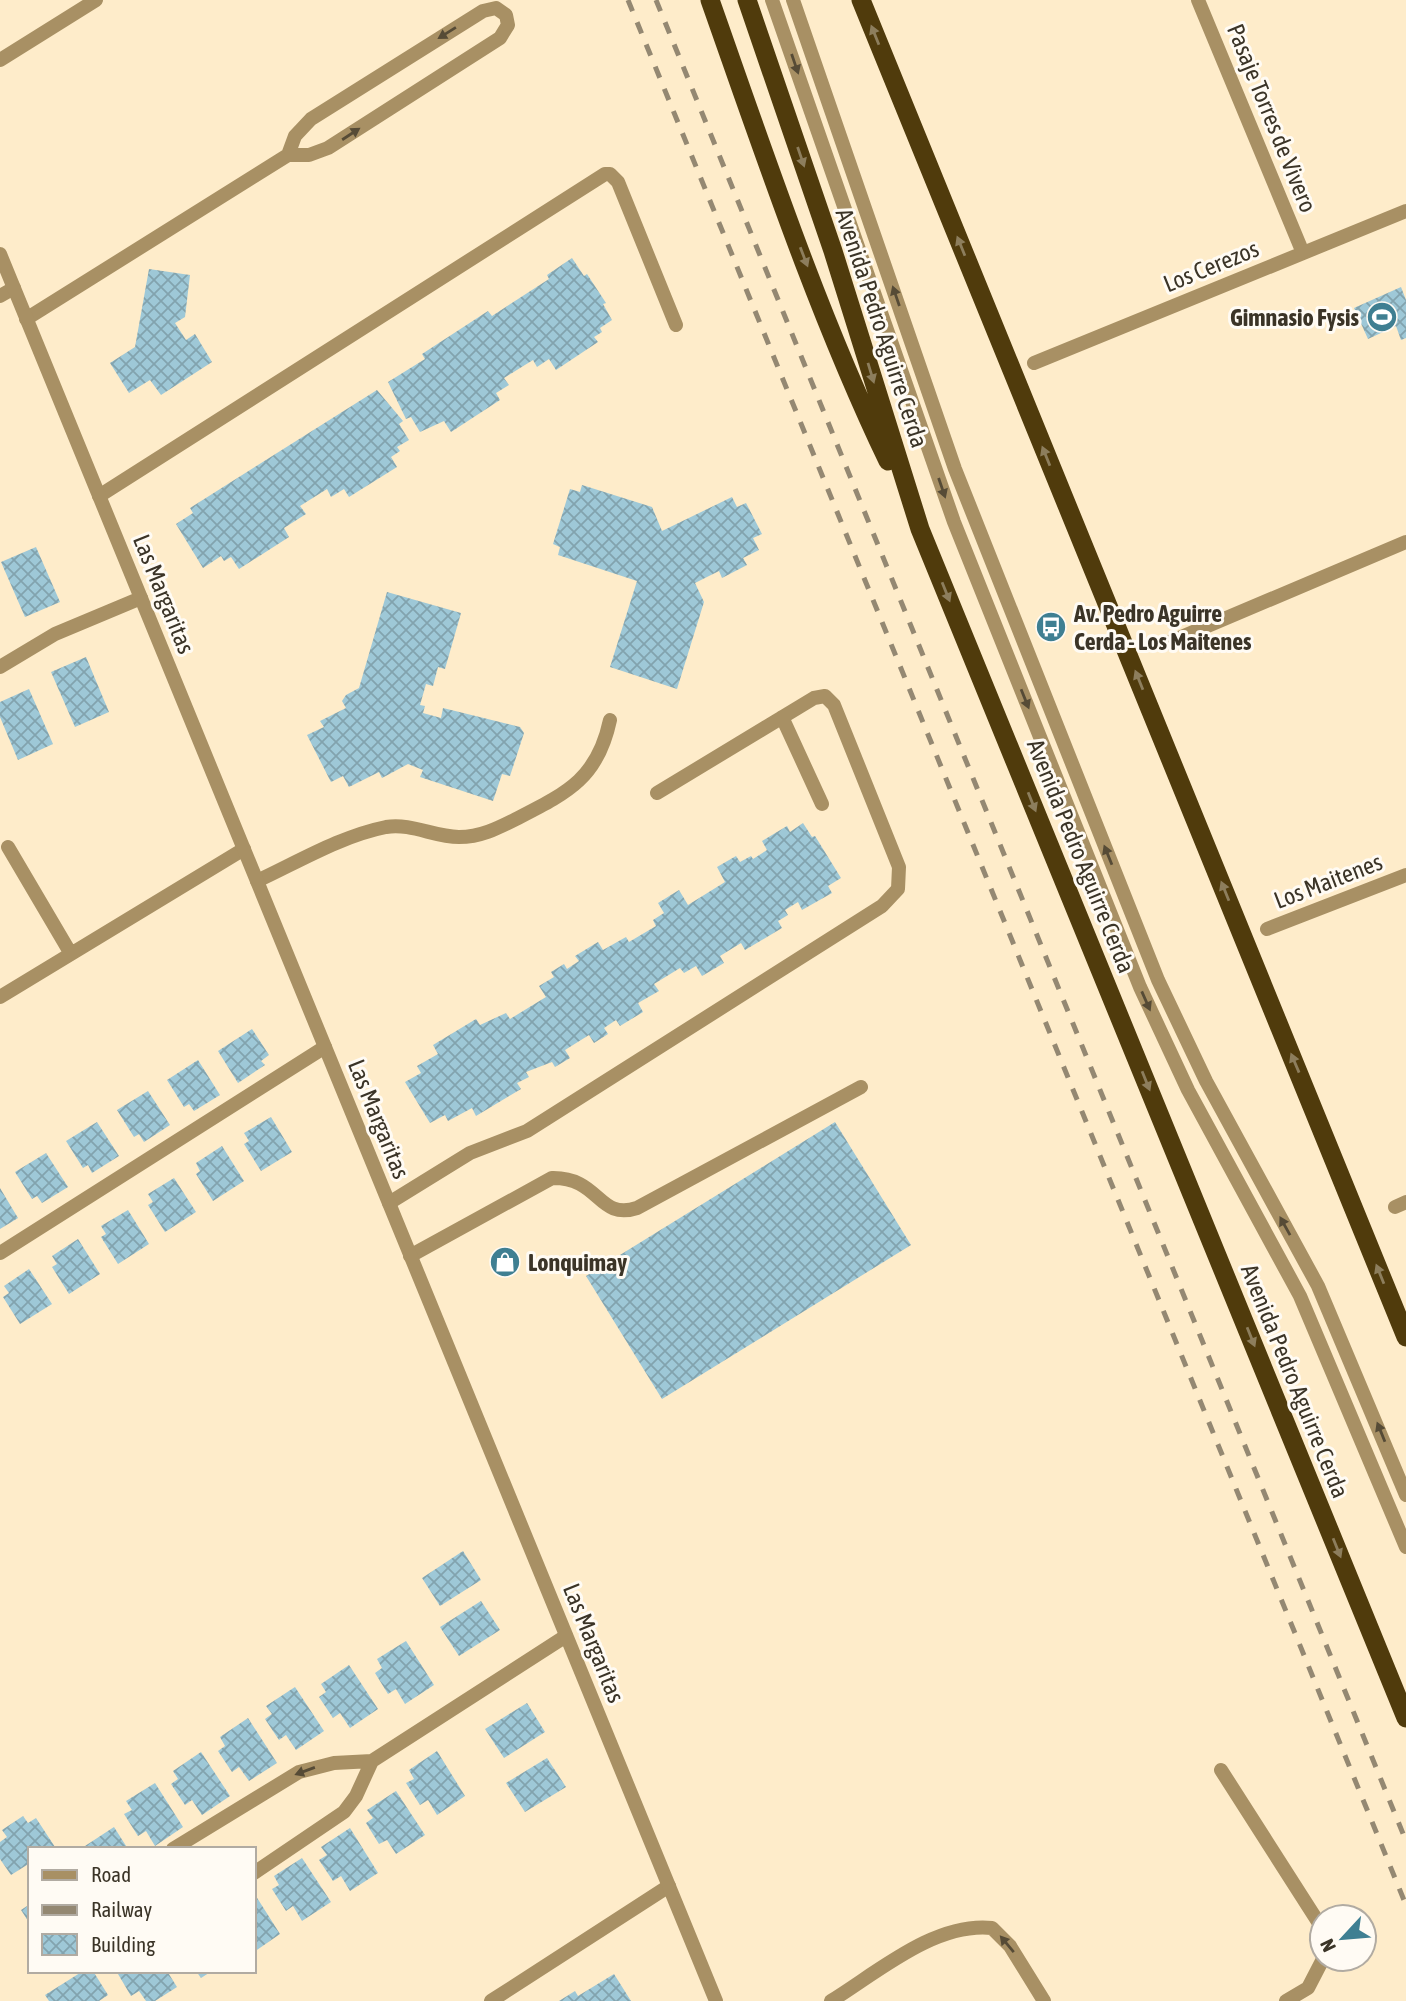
<svg xmlns="http://www.w3.org/2000/svg" width="1406" height="2001" font-family="'Asap Condensed',sans-serif">
	<style>
		.building { fill: url(#building-cross-hatch) }
		.lines { fill: none; stroke-linecap: round; stroke-linejoin: round }
		.service { stroke: #a89064; stroke-width: 14 }
		.minor { stroke: #a89064; stroke-width: 14 }
		.tertiary { stroke: #a89064; stroke-width: 14 }
		.trunk { stroke: #503b0c; stroke-width: 19 }
		.rail { stroke: #948872; stroke-width: 5; stroke-dasharray: 12 12; stroke-linecap: butt }
		.oneway { fill: #564b36 }
		.oneway2 { fill: #8d7e5d }
		.labels { text-anchor: middle; dominant-baseline: central; stroke-width: 6; stroke-linejoin: round; paint-order: stroke }
		.street-label { font-size: 24px; fill: #3b3427; stroke: #fffbf4 }
		.poi-label { font-size: 24px; font-weight: bold; fill: #3b3427; stroke: #fffbf4; text-anchor: start }
	</style>
	<defs>
		<pattern id="building-cross-hatch" width="8" height="8" patternUnits="userSpaceOnUse" patternTransform="scale(1.75)"><rect width="8" height="8" fill="#9ec8d7"/><path d="M0 0l8 8M0 8l8-8" fill="none" stroke="#82a3ae"/></pattern>
	</defs>
	<rect width="100%" height="100%" fill="#feecca"/>
	<!-- building -->
	<path class="building" d="M 572,258 L 584,276 L 587,274 L 606,303 L 603,304 L 612,320 L 600,328 L 602,332 L 594,337 L 598,342 L 556,370 L 549,359 L 537,367 L 533,360 L 504,378 L 509,385 L 496,393 L 500,400 L 451,432 L 444,421 L 420,432 L 411,417 L 406,419 L 388,382 L 425,359 L 422,354 L 488,311 L 492,316 L 549,279 L 547,275 Z
		M 149,269 L 190,275 L 185,317 L 175,323 L 186,340 L 195,334 L 212,362 L 161,395 L 150,380 L 129,393 L 110,363 L 135,347 Z
		M 1401,287 L 1406,300 L 1406,338 L 1401,340 L 1396,326 L 1368,339 L 1354,308 Z
		M 377,390 L 403,421 L 399,424 L 409,440 L 397,447 L 400,451 L 391,457 L 397,467 L 349,497 L 344,489 L 331,497 L 327,489 L 300,506 L 306,514 L 284,528 L 289,537 L 239,569 L 231,557 L 224,561 L 221,556 L 203,568 L 176,524 L 193,513 L 190,508 Z
		M 582,485 L 652,507 L 662,531 L 732,497 L 737,507 L 746,503 L 762,534 L 753,538 L 759,550 L 743,558 L 747,565 L 722,578 L 719,571 L 695,583 L 704,602 L 677,689 L 610,667 L 637,581 L 558,555 L 560,547 L 553,544 L 570,489 L 580,492 Z
		M 36,547 L 60,602 L 25,617 L 1,562 Z
		M 387,592 L 461,613 L 445,669 L 438,667 L 433,686 L 426,684 L 420,705 L 425,706 L 423,713 L 441,718 L 443,708 L 520,727 L 524,733 L 510,776 L 502,774 L 493,801 L 420,777 L 423,770 L 408,764 L 382,778 L 379,772 L 349,787 L 343,776 L 331,782 L 307,735 L 324,727 L 320,721 L 346,708 L 342,701 L 346,695 L 359,688 Z
		M 86,657 L 109,712 L 75,727 L 51,672 Z
		M 29,689 L 53,744 L 18,760 L 0,717 L 0,702 Z
		M 803,823 L 812,837 L 815,836 L 841,878 L 828,886 L 832,893 L 802,910 L 798,902 L 785,910 L 788,915 L 778,921 L 782,928 L 745,950 L 741,943 L 720,956 L 724,963 L 702,976 L 696,966 L 684,973 L 680,968 L 654,984 L 659,991 L 638,1003 L 643,1012 L 620,1026 L 616,1020 L 604,1028 L 608,1034 L 594,1043 L 589,1035 L 565,1050 L 570,1058 L 555,1067 L 552,1062 L 526,1072 L 529,1077 L 517,1083 L 521,1089 L 476,1116 L 472,1108 L 448,1121 L 445,1115 L 430,1123 L 405,1082 L 421,1073 L 417,1066 L 438,1054 L 433,1045 L 476,1019 L 480,1025 L 506,1013 L 510,1019 L 546,997 L 539,986 L 554,977 L 551,972 L 564,964 L 567,969 L 579,961 L 575,956 L 598,942 L 603,950 L 626,937 L 629,942 L 656,926 L 653,920 L 664,913 L 658,903 L 679,890 L 688,905 L 725,882 L 717,867 L 736,856 L 740,862 L 751,856 L 753,859 L 767,850 L 762,841 L 787,826 L 790,832 Z
		M 252,1029 L 269,1055 L 261,1061 L 265,1065 L 238,1083 L 218,1051 Z
		M 198,1060 L 220,1095 L 194,1111 L 189,1104 L 184,1107 L 167,1080 Z
		M 148,1091 L 170,1125 L 144,1142 L 139,1134 L 134,1137 L 117,1110 Z
		M 271,1117 L 292,1152 L 261,1171 L 244,1144 L 249,1141 L 244,1133 Z
		M 97,1122 L 119,1156 L 92,1173 L 88,1165 L 83,1168 L 66,1141 Z
		M 835,1122 L 911,1245 L 662,1399 L 586,1276 Z
		M 222,1146 L 244,1181 L 213,1201 L 196,1174 L 200,1171 L 196,1163 Z
		M 46,1153 L 68,1187 L 42,1203 L 37,1196 L 32,1199 L 15,1172 Z
		M 174,1178 L 196,1212 L 165,1232 L 148,1205 L 153,1202 L 148,1194 Z
		M 0,1188 L 18,1218 L 0,1229 Z
		M 128,1210 L 149,1244 L 118,1264 L 101,1237 L 106,1234 L 101,1226 Z
		M 78,1239 L 100,1274 L 69,1294 L 52,1267 L 57,1264 L 52,1256 Z
		M 29,1269 L 52,1304 L 20,1324 L 3,1297 L 9,1293 L 4,1286 Z
		M 463,1551 L 481,1580 L 440,1606 L 422,1578 Z
		M 481,1601 L 500,1630 L 459,1656 L 440,1627 Z
		M 406,1641 L 434,1685 L 405,1704 L 396,1689 L 388,1694 L 375,1673 L 382,1668 L 377,1659 Z
		M 349,1665 L 378,1709 L 350,1728 L 340,1713 L 333,1718 L 319,1697 L 326,1692 L 321,1684 Z
		M 295,1687 L 324,1731 L 296,1750 L 286,1735 L 279,1740 L 265,1719 L 272,1714 L 266,1706 Z
		M 527,1703 L 545,1732 L 504,1758 L 485,1729 Z
		M 248,1718 L 277,1763 L 249,1781 L 239,1767 L 232,1772 L 218,1751 L 225,1746 L 220,1737 Z
		M 437,1751 L 465,1796 L 437,1815 L 428,1800 L 420,1805 L 406,1783 L 414,1779 L 409,1770 Z
		M 201,1752 L 230,1796 L 202,1815 L 192,1800 L 185,1805 L 171,1784 L 178,1779 L 173,1771 Z
		M 547,1758 L 566,1787 L 525,1812 L 506,1783 Z
		M 155,1783 L 183,1827 L 155,1846 L 146,1831 L 138,1836 L 124,1814 L 132,1810 L 126,1801 Z
		M 396,1791 L 425,1835 L 396,1854 L 387,1840 L 379,1844 L 366,1823 L 373,1818 L 367,1810 Z
		M 23,1816 L 28,1823 L 36,1818 L 55,1847 L 30,1849 L 30,1863 L 11,1875 L 0,1859 L 0,1842 L 7,1837 L 2,1830 Z
		M 114,1827 L 128,1849 L 87,1849 L 85,1846 Z
		M 350,1828 L 378,1873 L 350,1891 L 341,1876 L 333,1881 L 319,1860 L 327,1855 L 321,1847 Z
		M 302,1858 L 331,1902 L 302,1921 L 293,1906 L 286,1911 L 272,1889 L 279,1885 L 274,1876 Z
		M 254,1893 L 280,1934 L 254,1952 Z
		M 30,1904 L 30,1924 L 21,1910 Z
		M 83,1971 L 93,1971 L 108,1995 L 99,2001 L 49,2001 L 45,1995 Z
		M 123,1971 L 167,1971 L 177,1987 L 155,2001 L 146,2001 L 139,1991 L 131,1996 L 118,1974 Z
		M 196,1971 L 212,1971 L 201,1978 Z
		M 614,1974 L 631,2001 L 559,2001 L 575,1991 L 578,1996 Z"/>
	<g class="lines">
		<!-- service -->
		<path class="service" d="M 772,0 L 954,522 L 1140,987 L 1188,1090 L 1300,1296 L 1406,1547
			M 793,0 L 955,469 L 1158,980 L 1206,1081 L 1318,1286 L 1406,1495
			M 99,496 L 605,174 L 610,174 L 618,182 L 676,325
			M 782,717 L 822,804
			M 257,881 C 298,862 341,836 386,827 C 412,823 434,837 459,837 C 482,837 500,827 520,817 C 569,792 598,777 610,720
			M 389,1203 L 470,1153 L 527,1131 L 882,906 L 898,889 L 899,867 L 834,705 L 825,696 L 814,698 L 657,793
			M 410,1256 L 552,1178 C 600,1177 598,1221 637,1208 L 861,1087
			M 1221,1770 L 1322,1928
			M 831,2001 C 878,1972 935,1922 992,1928 L 1010,1946 L 1044,2001
			M 1286,2001 L 1308,1988 L 1323,1959"/>
		<!-- minor -->
		<path class="minor" d="M 1198,0 L 1303,253
			M 0,60 L 96,0
			M 0,296 L 14,288
			M 26,319 L 288,155 L 309,155 L 328,148 L 500,38 L 508,25 L 506,15 L 496,8 L 483,11 L 311,119 L 295,136 L 288,155
			M 1034,363 L 1406,211
			M 1165,644 L 1406,542
			M 0,667 L 55,634 L 141,598
			M 8,847 L 71,954
			M 1267,929 L 1406,875
			M 0,997 L 244,849
			M 1395,1207 L 1406,1202
			M 0,1253 L 325,1047
			M 173,1849 L 299,1772 L 334,1763 L 372,1761 L 566,1636
			M 254,1873 L 344,1812 L 356,1796 L 372,1761
			M 491,2001 L 669,1886"/>
		<!-- tertiary -->
		<path class="tertiary" d="M 0,254 L 716,2001"/>
		<!-- trunk -->
		<path class="trunk" d="M 710,0 C 764,153 818,315 888,461
			M 747,0 L 833,251 L 920,529 L 1406,1718
			M 861,0 L 1406,1337"/>
		<!-- rail -->
		<path class="rail" d="M 628,0 L 1406,1905
			M 656,0 L 1406,1841"/>
	</g>
	<!-- one-way arrows -->
	<defs><path id="oneway-solid" d="M-6-.8H1V-3.2L6.5 0L1 3.2V.8H-6Z" transform="scale(1.75)"/></defs>
	<g class="oneway">
		<use href="#oneway-solid" transform="translate(447 33) rotate(148)"/>
		<use href="#oneway-solid" transform="translate(795 64) rotate(71)"/>
		<use href="#oneway-solid" transform="translate(351 134) rotate(-33)"/>
		<use href="#oneway-solid" transform="translate(896 296) rotate(-109)"/>
		<use href="#oneway-solid" transform="translate(942 488) rotate(71)"/>
		<use href="#oneway-solid" transform="translate(1025 699) rotate(68)"/>
		<use href="#oneway-solid" transform="translate(1108 855) rotate(-112)"/>
		<use href="#oneway-solid" transform="translate(1146 1001) rotate(66)"/>
		<use href="#oneway-solid" transform="translate(1285 1226) rotate(-119)"/>
		<use href="#oneway-solid" transform="translate(1381 1432) rotate(-112)"/>
		<use href="#oneway-solid" transform="translate(305 1771) rotate(160)"/>
		<use href="#oneway-solid" transform="translate(1007 1944) rotate(-130)"/>
	</g>
	<g class="oneway2">
		<use href="#oneway-solid" transform="translate(875 35) rotate(-112)"/>
		<use href="#oneway-solid" transform="translate(801 157) rotate(71)"/>
		<use href="#oneway-solid" transform="translate(961 246) rotate(-112)"/>
		<use href="#oneway-solid" transform="translate(804 257) rotate(69)"/>
		<use href="#oneway-solid" transform="translate(871 373) rotate(73)"/>
		<use href="#oneway-solid" transform="translate(1046 456) rotate(-112)"/>
		<use href="#oneway-solid" transform="translate(946 592) rotate(68)"/>
		<use href="#oneway-solid" transform="translate(1139 680) rotate(-112)"/>
		<use href="#oneway-solid" transform="translate(1032 802) rotate(68)"/>
		<use href="#oneway-solid" transform="translate(1225 891) rotate(-112)"/>
		<use href="#oneway-solid" transform="translate(1295 1063) rotate(-113)"/>
		<use href="#oneway-solid" transform="translate(1146 1081) rotate(68)"/>
		<use href="#oneway-solid" transform="translate(1380 1274) rotate(-112)"/>
		<use href="#oneway-solid" transform="translate(1251 1337) rotate(68)"/>
		<use href="#oneway-solid" transform="translate(1337 1548) rotate(68)"/>
	</g>
	<!-- icons -->
	<defs>
		<g id="stadium-disc" transform="scale(1.575)"><circle r="9.5" fill="#3f7f92" stroke="#fffbf4"/><path d="M0-5a6.5 5 0 1 0 0 10a6.5 5 0 1 0 0-10ZM-3.5-1.8h7v3.6h-7Z" fill="#fff"/></g>
		<g id="bus-disc" transform="scale(1.575)"><circle r="9.5" fill="#3f7f92" stroke="#fffbf4"/><path d="M-5-6H5V4H4V6H2V4H-2V6H-4V4H-5ZM-3.5-4V0h7V-4ZM-3.5 1.2v1.5H-2V1.2ZM2 1.2v1.5H3.5V1.2Z" fill="#fff"/></g>
		<g id="shop-disc" transform="scale(1.575)"><circle r="9.5" fill="#3f7f92" stroke="#fffbf4"/><path d="M-5-2.5h2.3a2.7 3.5 0 0 1 5.4 0H5L5.5 6h-11ZM-1.5-2.5h3a1.5 2.3 0 0 0-3 0Z" fill="#fff"/></g>
	</defs>
	<g fill-rule="evenodd">
		<use href="#stadium-disc" x="1382" y="317"/>
		<use href="#bus-disc" x="1051" y="627"/>
		<use href="#shop-disc" x="505" y="1262"/>
	</g>
	<g class="labels">
		<!-- street labels -->
		<g class="street-label">
			<text transform="translate(1272 118) rotate(68)">Pasaje Torres de Vivero</text>
			<text transform="translate(1211 266) rotate(-22)">Los Cerezos</text>
			<text transform="translate(882 328) rotate(72)">Avenida Pedro Aguirre Cerda</text>
			<text transform="translate(164 594) rotate(68)">Las Margaritas</text>
			<text transform="translate(1081 856) rotate(68)">Avenida Pedro Aguirre Cerda</text>
			<text transform="translate(1328 881) rotate(-21)">Los Maitenes</text>
			<text transform="translate(379 1119) rotate(68)">Las Margaritas</text>
			<text transform="translate(1295 1381) rotate(68)">Avenida Pedro Aguirre Cerda</text>
			<text transform="translate(594 1643) rotate(68)">Las Margaritas</text>
		</g>
		<!-- poi labels -->
		<g class="poi-label">
			<text x="1359" y="317" text-anchor="end">Gimnasio Fysis</text>
			<text x="1074" y="613">Av. Pedro Aguirre<tspan x="1074" dy="28">Cerda - Los Maitenes</tspan></text>
			<text x="528" y="1262">Lonquimay</text>
		</g>
	</g>
	<!-- legend -->
	<rect x="28" y="1847" width="228" height="126" fill="#fffbf4" stroke="#b1aba2" stroke-width="2"/>
	<rect x="42" y="1870" width="35" height="10" fill="#a89064" stroke="#b1aba2" stroke-width="2"/>
	<text x="91" y="1882" font-size="21" fill="#3b3427">Road</text>
	<rect x="42" y="1905" width="35" height="10" fill="#948872" stroke="#b1aba2" stroke-width="2"/>
	<text x="91" y="1917" font-size="21" fill="#3b3427">Railway</text>
	<rect x="42" y="1934" width="35" height="21" fill="url(#building-cross-hatch)" stroke="#b1aba2" stroke-width="2"/>
	<text x="91" y="1952" font-size="21" fill="#3b3427">Building</text>
	<!-- north arrow -->
	<g transform="translate(1343 1938) rotate(244)"><circle r="33" fill="#fffbf4" stroke="#b1aba2" stroke-width="2"/>
	<path d="M0-5L12 26L0 18L-12 26Z" fill="#3f7f92"/>
	<text y="-10" font-size="19" font-weight="bold" text-anchor="middle" fill="#3b3427">N</text>
	</g>
</svg>
